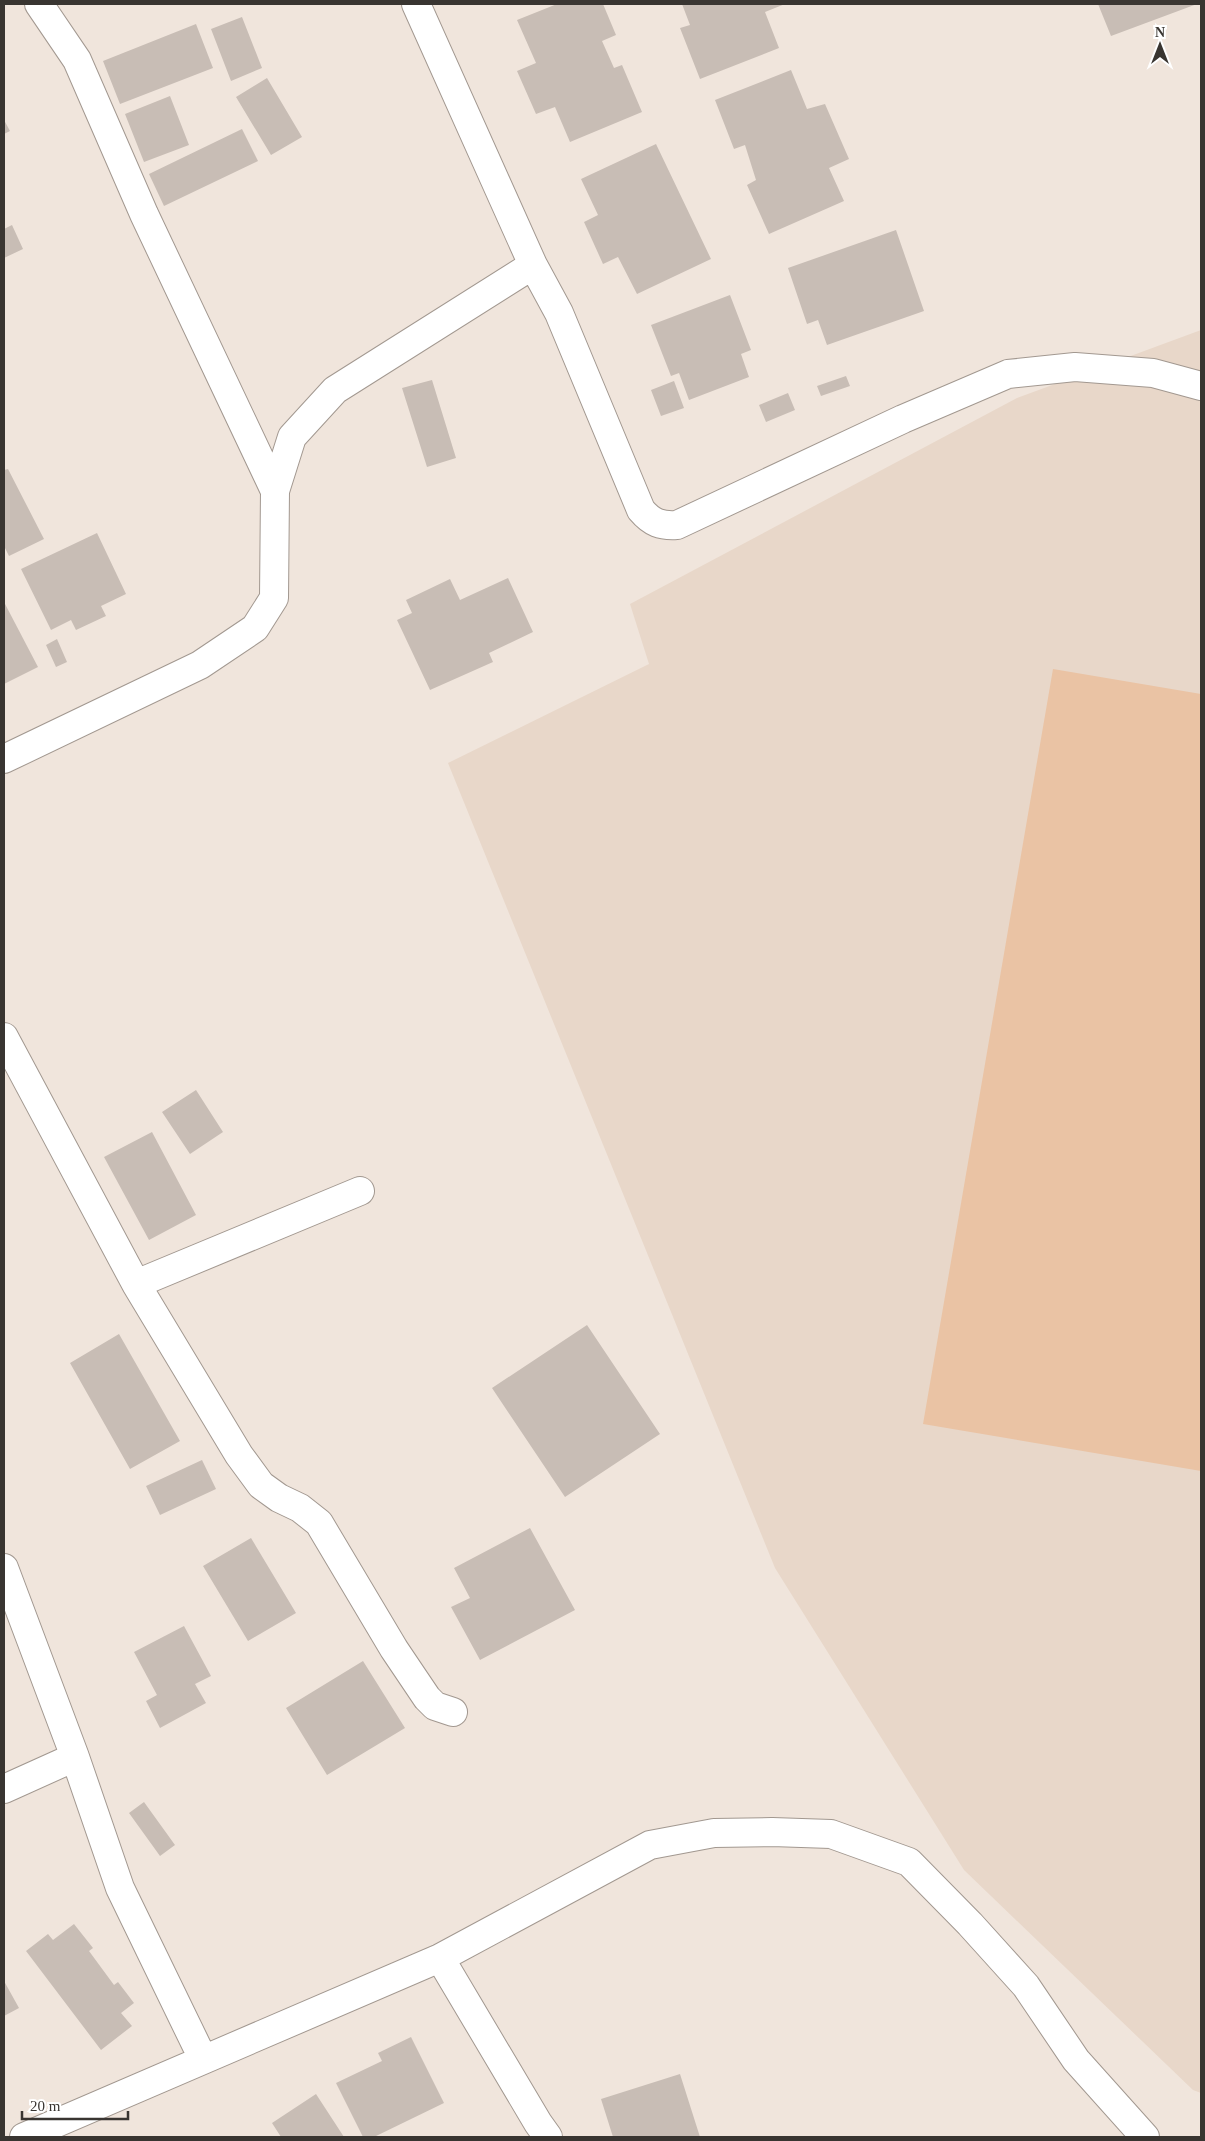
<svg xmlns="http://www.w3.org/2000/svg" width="1205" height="2141" font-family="'Times New Roman',serif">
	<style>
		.built { fill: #e8d7c9 }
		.green { fill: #eac3a4 }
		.building { fill: #c8bdb5 }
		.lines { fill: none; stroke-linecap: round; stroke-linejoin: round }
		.street-casing { stroke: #a29890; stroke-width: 30 }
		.street { stroke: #fff; stroke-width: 28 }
	</style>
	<rect width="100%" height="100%" fill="#f0e5dc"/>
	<!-- built -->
	<path class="built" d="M 1201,330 L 1201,2093 L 1193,2090 L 964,1870 L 775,1568 L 448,763 L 649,664 L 630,604 L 1017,398 Z"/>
	<!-- green -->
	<path class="green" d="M 1053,669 L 1201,694 L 1201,1471 L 923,1424 Z"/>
	<!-- building -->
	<path class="building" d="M 557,4 L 603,4 L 616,35 L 602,41 L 614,68 L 622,65 L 642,112 L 570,142 L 555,107 L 536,114 L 517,71 L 536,63 L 517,20 Z
		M 682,4 L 785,4 L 765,12 L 779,48 L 700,79 L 680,28 L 690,25 Z
		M 1098,4 L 1197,4 L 1111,36 Z
		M 242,17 L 262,68 L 231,81 L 211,29 Z
		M 196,24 L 213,68 L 120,104 L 103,61 Z
		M 791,70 L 807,109 L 825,104 L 849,159 L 829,168 L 844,201 L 769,234 L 747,185 L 756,180 L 745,145 L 734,149 L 715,100 Z
		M 267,78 L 302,137 L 271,155 L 236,97 Z
		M 170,96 L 189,145 L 144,162 L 125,114 Z
		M 4,120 L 10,131 L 4,134 Z
		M 242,129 L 258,161 L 164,206 L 149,174 Z
		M 656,144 L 711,259 L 637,294 L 618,257 L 603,264 L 584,222 L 598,215 L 581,179 Z
		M 12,225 L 23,249 L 4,258 L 4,229 Z
		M 896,230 L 924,311 L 827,345 L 818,320 L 807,324 L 788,268 Z
		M 730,295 L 751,350 L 741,354 L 749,377 L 689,400 L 679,373 L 671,376 L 651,325 Z
		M 846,376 L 850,386 L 821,396 L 817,386 Z
		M 432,380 L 456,458 L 427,467 L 402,388 Z
		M 674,381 L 684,408 L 661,416 L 651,390 Z
		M 788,393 L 795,410 L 766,422 L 759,405 Z
		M 8,469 L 44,539 L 9,556 L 4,546 L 4,470 Z
		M 97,533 L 126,594 L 101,606 L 106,616 L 76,630 L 71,620 L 51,630 L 21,569 Z
		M 508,578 L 533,632 L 489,653 L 493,662 L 430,690 L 397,620 L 412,613 L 406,600 L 450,579 L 460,600 Z
		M 4,602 L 38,667 L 4,684 Z
		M 57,639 L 67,662 L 56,667 L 46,645 Z
		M 196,1090 L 223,1132 L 190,1154 L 162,1112 Z
		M 152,1132 L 196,1215 L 149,1240 L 104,1157 Z
		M 587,1325 L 660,1434 L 565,1497 L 492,1388 Z
		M 119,1334 L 180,1441 L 130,1469 L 70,1363 Z
		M 202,1460 L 216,1489 L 160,1515 L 146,1486 Z
		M 530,1528 L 575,1610 L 480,1660 L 451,1607 L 470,1598 L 454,1568 Z
		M 251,1538 L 296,1613 L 248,1641 L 203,1566 Z
		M 184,1626 L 211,1676 L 195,1684 L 206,1703 L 160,1728 L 146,1701 L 157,1695 L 134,1652 Z
		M 363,1661 L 405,1728 L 327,1775 L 286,1708 Z
		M 144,1802 L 175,1845 L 160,1856 L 129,1813 Z
		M 74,1924 L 93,1948 L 89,1951 L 114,1985 L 118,1982 L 134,2003 L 121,2013 L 132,2026 L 101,2050 L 26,1951 L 48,1934 L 53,1940 Z
		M 4,1981 L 19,2008 L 4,2016 Z
		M 411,2037 L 444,2103 L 374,2137 L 363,2137 L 336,2083 L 382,2061 L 378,2053 Z
		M 680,2074 L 700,2137 L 613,2137 L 601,2099 Z
		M 316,2094 L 344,2137 L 281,2137 L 272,2123 Z"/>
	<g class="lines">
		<!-- street casing -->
		<g class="street-casing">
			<path id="street" d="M 39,4 L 77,60 L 144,214 L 275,491
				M 416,4 L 533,265
				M 4,759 L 200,665 L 255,628 L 274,598 L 275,491 L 292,437 L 335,390 L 533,265 L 559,313 L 641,510 C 652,523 661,526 677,525 L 903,419 L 1008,374 L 1075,367 L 1153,373 L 1201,386
				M 4,1037 L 136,1284 L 239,1455 L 261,1485 L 279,1498 L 300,1508 L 319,1523 L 394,1649 L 427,1698 L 435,1706 L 453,1712
				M 136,1284 L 360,1191
				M 4,1568 L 75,1757 L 120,1888 L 203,2059
				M 4,1789 L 75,1757
				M 440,1958 L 538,2123 L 548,2137
				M 24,2137 L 440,1958 L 650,1845 L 714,1833 L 772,1832 L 831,1834 L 909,1862 L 970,1924 L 1026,1986 L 1076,2060 L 1145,2137"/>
		</g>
		<!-- street -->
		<use href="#street" class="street"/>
	</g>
	<!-- border -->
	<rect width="1205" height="2141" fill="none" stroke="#393531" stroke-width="10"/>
	<!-- north arrow -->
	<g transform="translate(1160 45)" stroke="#ffffff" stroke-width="4" paint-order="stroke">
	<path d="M0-4L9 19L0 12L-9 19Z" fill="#393531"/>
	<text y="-8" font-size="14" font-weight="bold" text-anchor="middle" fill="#393531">N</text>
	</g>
	<!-- scale -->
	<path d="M22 2111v8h106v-8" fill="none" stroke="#393531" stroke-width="2.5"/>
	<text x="30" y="2111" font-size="15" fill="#393531" stroke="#ffffff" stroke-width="4" paint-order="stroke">20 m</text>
</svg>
